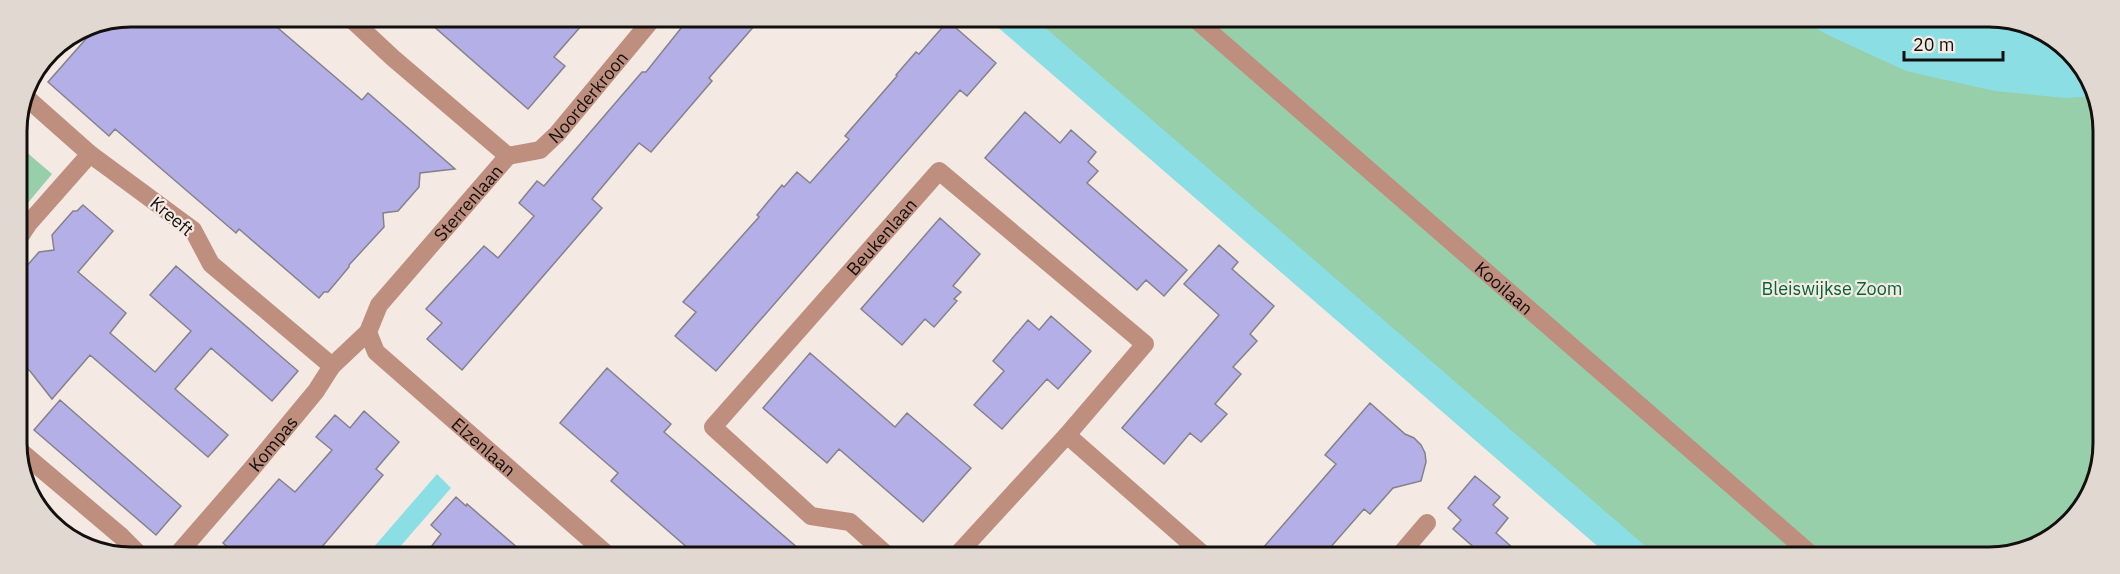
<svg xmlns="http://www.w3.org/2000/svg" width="2120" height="574" font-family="'IBM Plex Sans',sans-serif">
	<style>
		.green { fill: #96cfa9 }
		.water { fill: #8cdee5 }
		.building { fill: #b5afe8; stroke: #83828b; stroke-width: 1.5 }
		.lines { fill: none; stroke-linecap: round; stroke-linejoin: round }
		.street { stroke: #be8f7e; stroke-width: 18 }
		.labels { text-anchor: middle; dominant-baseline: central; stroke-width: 4.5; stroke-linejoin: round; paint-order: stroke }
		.street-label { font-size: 18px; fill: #120f0d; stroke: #f4eae3 }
		.park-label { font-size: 18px; fill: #006537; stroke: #f4eae3 }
		.rim { fill: none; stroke: #120f0d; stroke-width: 3 }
	</style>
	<rect width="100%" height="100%" fill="#f4eae3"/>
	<!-- green -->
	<path class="green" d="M 1008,18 L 2012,19 L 2070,50 L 2101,108 L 2101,466 L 2064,529 L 1996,557 L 1624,557 Z
		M 17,144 L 52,174 L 17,216 Z"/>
	<!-- water -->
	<path class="water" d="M 987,18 L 1034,18 L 1658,557 L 1610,557 Z
		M 1799,19 L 2012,19 L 2070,50 L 2095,96 L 2066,98 L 1995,91 L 1906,71 L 1826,34 Z
		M 437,474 L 451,488 L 392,556 L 366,556 Z"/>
	<!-- building -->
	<path class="building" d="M 131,16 L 265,17 L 362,100 L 368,93 L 455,169 L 420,173 L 419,187 L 398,211 L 383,213 L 384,227 L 349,265 L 349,267 L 328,292 L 324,292 L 319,298 L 239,229 L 236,233 L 115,129 L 109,136 L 48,82 L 100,23 Z
		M 423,17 L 589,17 L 554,57 L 565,66 L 528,109 Z
		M 690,17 L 762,17 L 709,78 L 712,81 L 651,152 L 639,143 L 592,199 L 602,208 L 462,370 L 427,339 L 442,323 L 426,309 L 484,246 L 498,258 L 534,216 L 519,203 L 537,181 L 544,186 L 642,72 L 646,72 Z
		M 948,21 L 996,63 L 967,96 L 960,90 L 716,371 L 675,336 L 696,312 L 683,302 L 759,217 L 757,215 L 782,185 L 784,187 L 797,172 L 810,183 L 849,139 L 845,136 L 897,76 L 896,75 L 916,52 L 919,54 Z
		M 1025,112 L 1060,143 L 1071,130 L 1096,152 L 1088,162 L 1098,171 L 1087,183 L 1187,270 L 1164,296 L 1146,280 L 1137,290 L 985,158 Z
		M 83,205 L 113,231 L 78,272 L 126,313 L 110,333 L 155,372 L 191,331 L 150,295 L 176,266 L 298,371 L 272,401 L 211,348 L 175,389 L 228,435 L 208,457 L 90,355 L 52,399 L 30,371 L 18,361 L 18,276 L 39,252 L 54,250 L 52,235 L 73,211 L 77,211 Z
		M 940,218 L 980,254 L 953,286 L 961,292 L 954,299 L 957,301 L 934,327 L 925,319 L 902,345 L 861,309 Z
		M 1219,245 L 1238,262 L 1232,269 L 1274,306 L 1250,334 L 1257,341 L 1233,367 L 1241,374 L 1215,404 L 1227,414 L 1201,442 L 1190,433 L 1164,464 L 1122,428 L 1219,315 L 1184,284 Z
		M 1051,316 L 1091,351 L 1058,389 L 1047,379 L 1002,429 L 974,405 L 1004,371 L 993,361 L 1028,320 L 1039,330 Z
		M 810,353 L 895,427 L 907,413 L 971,468 L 923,522 L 839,449 L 827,463 L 763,408 Z
		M 607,368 L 671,424 L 664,432 L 807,556 L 697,556 L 611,481 L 618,473 L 560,423 Z
		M 60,400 L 181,506 L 156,535 L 34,430 Z
		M 1370,403 L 1405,434 L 1414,438 L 1421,445 L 1425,453 L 1426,462 L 1421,481 L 1393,488 L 1370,514 L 1364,509 L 1322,557 L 1256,556 L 1336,464 L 1325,455 Z
		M 364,411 L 399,442 L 376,469 L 383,475 L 315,555 L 236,555 L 223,543 L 279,479 L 295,492 L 332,450 L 316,437 L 335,415 L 350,428 Z
		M 1475,476 L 1500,497 L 1493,505 L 1508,518 L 1496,533 L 1523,557 L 1485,557 L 1453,529 L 1461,520 L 1448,508 Z
		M 456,497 L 466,506 L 467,504 L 527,556 L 424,556 L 441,534 L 431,525 Z"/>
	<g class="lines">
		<!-- street -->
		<g class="street">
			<path id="s1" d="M 1194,18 L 1814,557"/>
			<path d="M 28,99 L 90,154 L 193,230 L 211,264 L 332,366"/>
			<path id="s2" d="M 508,156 L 540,150 L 557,134 L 654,17"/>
			<path d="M 17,241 L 29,223 L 90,154"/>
			<path id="s3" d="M 368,332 L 376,352 L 609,556"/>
			<path d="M 19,450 L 122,537 L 140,555"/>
			<path id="s4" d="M 177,555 L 249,472 L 316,391 L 332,366 L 368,332 L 379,305 L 508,156 L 393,58 L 349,17"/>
			<path id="s5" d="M 888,556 L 850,522 L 811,516 L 713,427 L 939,171 L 1145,344 L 1067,435"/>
			<path d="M 956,556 L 1067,435 L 1205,556"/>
			<path d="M 1398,557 L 1427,523"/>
		</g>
	</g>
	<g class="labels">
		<!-- street labels -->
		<g class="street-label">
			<text stroke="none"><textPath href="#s2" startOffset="104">Noorderkroon</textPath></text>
			<text stroke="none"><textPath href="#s4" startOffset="459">Sterrenlaan</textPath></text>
			<text transform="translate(172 216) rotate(40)">Kreeft</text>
			<text stroke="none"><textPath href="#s5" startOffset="477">Beukenlaan</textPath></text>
			<text stroke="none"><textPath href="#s1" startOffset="411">Kooilaan</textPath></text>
			<text stroke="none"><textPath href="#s4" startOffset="147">Kompas</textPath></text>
			<text stroke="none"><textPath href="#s3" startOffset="165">Elzenlaan</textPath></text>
		</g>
		<!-- park labels -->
		<g class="park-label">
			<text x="1832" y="288">Bleiswijkse Zoom</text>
		</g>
	</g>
	<!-- crop -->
	<path d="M0 0H2120V574H0ZM131 27H1989A104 104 0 0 1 2093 131V443A104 104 0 0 1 1989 547H131A104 104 0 0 1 27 443V131A104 104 0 0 1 131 27Z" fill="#e2d8d2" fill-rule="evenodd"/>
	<path class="rim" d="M131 27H1989A104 104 0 0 1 2093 131V443A104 104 0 0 1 1989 547H131A104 104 0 0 1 27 443V131A104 104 0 0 1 131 27Z"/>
	<!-- scale -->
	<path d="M1904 51v9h99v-9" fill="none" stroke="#120f0d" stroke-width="3"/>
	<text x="1913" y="51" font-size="18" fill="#120f0d" stroke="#f4eae3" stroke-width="4.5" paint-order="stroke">20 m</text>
</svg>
